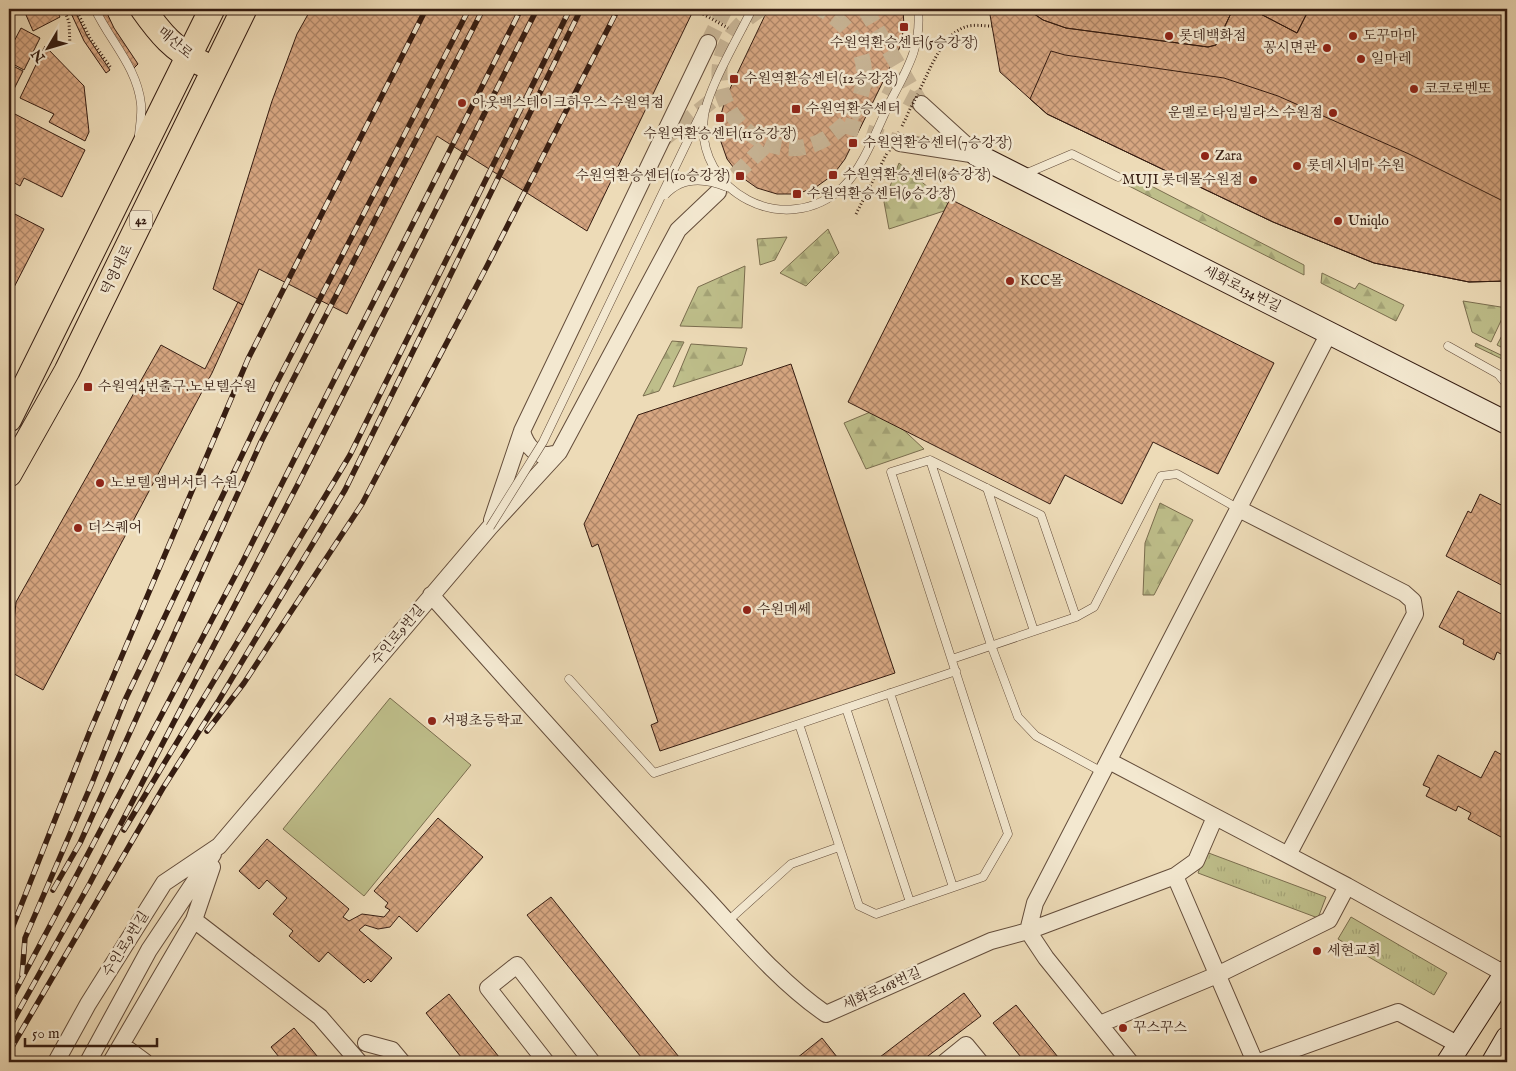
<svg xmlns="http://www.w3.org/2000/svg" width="1516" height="1071" font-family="'IM FELL English','Noto Serif KR',serif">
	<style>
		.grass { fill: #bebe8a; stroke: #7a6d4e }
		.forest { fill: url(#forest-firs); stroke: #7a6d4e }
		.park { fill: url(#park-tufts); stroke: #7a6d4e }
		.building { fill: url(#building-cross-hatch); stroke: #351c11 }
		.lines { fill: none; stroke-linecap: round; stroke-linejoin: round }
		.street-tunnel { stroke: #c8b596; stroke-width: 16; stroke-dasharray: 16 8; stroke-linecap: butt }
		.lane-casing { stroke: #634c3a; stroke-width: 9 }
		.street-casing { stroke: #634c3a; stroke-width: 18 }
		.secondary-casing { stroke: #351c11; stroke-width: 24 }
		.primary-casing { stroke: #351c11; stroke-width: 27 }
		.path { stroke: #351c11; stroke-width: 3; stroke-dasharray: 1 2.5; stroke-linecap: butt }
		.lane { stroke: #f3e8d0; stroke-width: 8 }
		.street { stroke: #f3e8d0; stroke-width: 16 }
		.secondary { stroke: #f3e8d0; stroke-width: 22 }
		.primary { stroke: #eddbb7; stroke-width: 25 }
		.rail-casing { stroke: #351c11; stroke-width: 5.5 }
		.rail { stroke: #f3e8d0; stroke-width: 4; stroke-dasharray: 11; stroke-linecap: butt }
		.lane-bridge-casing { stroke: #634c3a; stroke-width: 9; stroke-linecap: butt }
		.path-bridge { stroke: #351c11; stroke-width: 3; stroke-dasharray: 1 2.5; stroke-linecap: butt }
		.lane-bridge { stroke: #f3e8d0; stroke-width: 8 }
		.poi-dot { fill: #8f2418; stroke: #f3e8d0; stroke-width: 2 }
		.labels { text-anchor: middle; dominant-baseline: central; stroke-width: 5; stroke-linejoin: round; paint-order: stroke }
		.shield { fill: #f3e8d0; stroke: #6e594a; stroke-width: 1 }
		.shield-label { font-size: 12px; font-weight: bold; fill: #351c11 }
		.poi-label { font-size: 14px; fill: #351c11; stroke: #f3e8d0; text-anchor: start }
		.street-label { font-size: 14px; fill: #351c11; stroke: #f3e8d0 }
	</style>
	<defs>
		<pattern id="forest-firs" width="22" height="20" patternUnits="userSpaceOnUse" patternTransform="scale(1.25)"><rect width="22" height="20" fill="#bebe8a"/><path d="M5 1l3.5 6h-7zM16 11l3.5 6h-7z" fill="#a4a376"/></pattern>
		<pattern id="park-tufts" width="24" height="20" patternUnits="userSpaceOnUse" patternTransform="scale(1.25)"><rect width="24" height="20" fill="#bebe8a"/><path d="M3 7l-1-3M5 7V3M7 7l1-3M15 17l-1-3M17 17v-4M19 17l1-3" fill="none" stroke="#a4a376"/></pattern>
		<pattern id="building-cross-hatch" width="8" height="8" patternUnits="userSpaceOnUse" patternTransform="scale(1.25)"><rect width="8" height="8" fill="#d7a782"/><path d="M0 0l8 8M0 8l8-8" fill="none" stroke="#af8769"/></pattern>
	</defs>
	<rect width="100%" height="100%" fill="#eddbb7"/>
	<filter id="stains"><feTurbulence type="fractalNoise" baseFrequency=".004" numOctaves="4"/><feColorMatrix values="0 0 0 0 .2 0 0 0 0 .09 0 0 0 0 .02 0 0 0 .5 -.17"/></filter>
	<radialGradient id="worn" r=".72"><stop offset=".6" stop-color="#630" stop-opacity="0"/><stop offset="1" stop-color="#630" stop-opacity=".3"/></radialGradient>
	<!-- grass -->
	<path class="grass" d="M 390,698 L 471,765 L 364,896 L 283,829 Z"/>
	<!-- forest -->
	<path class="forest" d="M 899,163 L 953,208 L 889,229 L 884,202 Z
		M 1130,175 L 1304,265 L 1304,275 L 1125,184 Z
		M 828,229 L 839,253 L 806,286 L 780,273 Z
		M 787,237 L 775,260 L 760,265 L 757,239 Z
		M 745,266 L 742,328 L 680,326 L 698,287 Z
		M 1322,273 L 1355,289 L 1359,283 L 1404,305 L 1396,321 L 1321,283 Z
		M 1463,301 L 1507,308 L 1491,342 L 1472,332 Z
		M 1507,326 L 1507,350 L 1497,345 Z
		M 672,341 L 684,342 L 659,391 L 643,396 Z
		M 1476,343 L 1507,358 L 1507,367 L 1502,359 L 1475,346 Z
		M 691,344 L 747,348 L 742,365 L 673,387 Z
		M 880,408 L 924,449 L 866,469 L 844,423 Z
		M 1160,503 L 1193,520 L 1154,595 L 1143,595 L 1145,543 Z"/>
	<!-- park -->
	<path class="park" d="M 1206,852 L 1326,897 L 1318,918 L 1198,873 Z
		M 1351,917 L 1447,973 L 1434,995 L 1338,939 Z"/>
	<!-- building -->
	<path class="building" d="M 39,9 L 56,9 L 60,17 L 33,31 L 26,15 Z
		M 69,9 L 74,9 L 87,36 L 110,70 L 106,73 L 84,41 Z
		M 98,9 L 105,9 L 114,28 L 138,64 L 134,68 L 118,45 Z
		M 311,9 L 694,9 L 587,231 L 437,136 L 347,314 L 259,269 L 243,305 L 213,289 L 272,101 L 297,34 Z
		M 768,9 L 903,9 L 904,27 L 900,47 L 845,159 L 833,175 L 816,187 L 797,194 L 777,194 L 757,188 L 740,176 L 727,159 L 720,139 L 720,118 L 726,97 Z
		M 989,9 L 1027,9 L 1043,20 L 1066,28 L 1208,47 L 1216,45 L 1233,9 L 1251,9 L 1297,33 L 1309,9 L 1507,9 L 1507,281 L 1469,282 L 1374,263 L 1273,222 L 1047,114 L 1000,72 Z
		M 1027,9 L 1233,9 L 1216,45 L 1208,47 L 1066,28 L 1043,20 Z
		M 1251,9 L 1309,9 L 1297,33 Z
		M 21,28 L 40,38 L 24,70 L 9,62 L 9,51 Z
		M 45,46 L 84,86 L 89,132 L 85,141 L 49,122 L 54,114 L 20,98 Z
		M 1051,51 L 1065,55 L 1224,78 L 1278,96 L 1409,154 L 1507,203 L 1507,281 L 1469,282 L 1374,263 L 1273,222 L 1047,114 L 1030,99 Z
		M 9,64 L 23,71 L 10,97 L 9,97 Z
		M 9,111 L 85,150 L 62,197 L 24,178 L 20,186 L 9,180 Z
		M 950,199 L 1274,363 L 1218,474 L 1153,442 L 1122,504 L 1065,475 L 1050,504 L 848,402 Z
		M 9,211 L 44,229 L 9,297 Z
		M 238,302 L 243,305 L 212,373 L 43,690 L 9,671 L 16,602 L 161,345 L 205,369 Z
		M 791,364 L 895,673 L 660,751 L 651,725 L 658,722 L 598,544 L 592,547 L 584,524 L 638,415 Z
		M 1480,494 L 1507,508 L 1507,588 L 1446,556 L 1468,511 L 1471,513 Z
		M 1458,591 L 1507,617 L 1507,657 L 1497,652 L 1494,660 L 1463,644 L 1464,640 L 1439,627 Z
		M 1507,750 L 1507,826 L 1501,837 L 1468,819 L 1471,813 L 1458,806 L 1456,811 L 1426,796 L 1430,788 L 1423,785 L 1438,755 L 1481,778 L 1495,751 L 1504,756 Z
		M 438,818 L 483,857 L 417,932 L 399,916 L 390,927 L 378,929 L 365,925 L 359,930 L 392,958 L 371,982 L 368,979 L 364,983 L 328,952 L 319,962 L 289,936 L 293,931 L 273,914 L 287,898 L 267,880 L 259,889 L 239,871 L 267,839 L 349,909 L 343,917 L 349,921 L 362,914 L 384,917 L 390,910 L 385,907 L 388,903 L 374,891 Z
		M 551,897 L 683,1062 L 645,1062 L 527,915 Z
		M 964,993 L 981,1016 L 920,1062 L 884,1062 L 880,1057 Z
		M 449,994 L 503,1062 L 465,1062 L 426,1013 Z
		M 1016,1005 L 1062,1062 L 1025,1062 L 993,1023 Z
		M 294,1028 L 322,1062 L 283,1062 L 271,1047 Z
		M 822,1038 L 841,1062 L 792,1062 Z"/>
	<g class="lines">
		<!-- street-tunnel -->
		<path class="street-tunnel" d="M 761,9 C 662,67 761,197 839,129 C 855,116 863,96 864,76 C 865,46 846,22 821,9
			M 865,9 L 921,104
			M 708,43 L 725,9
			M 864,74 L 921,104
			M 844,125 L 900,143
			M 661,141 L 714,99
			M 718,192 L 768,143"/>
		<!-- lane casing -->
		<g class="lane-casing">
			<path id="lane" d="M 95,9 C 110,41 137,67 141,104 C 142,114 140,125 139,135
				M 1025,174 L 1072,154 L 1118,177
				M 1448,346 L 1498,374 L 1507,385
				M 930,460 L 991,645 L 1018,717 L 1036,736 L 1104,773
				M 987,488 L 1034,631
				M 952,659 L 1076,617 L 1094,607 L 1161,476 L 1177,474 L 1239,509
				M 569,679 L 654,773 L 956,671
				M 890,693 L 953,887
				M 846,708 L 910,902
				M 799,724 L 859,906 L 876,914 L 983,877 L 1008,834 L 891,472 L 930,460 L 1041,515 L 1076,617
				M 728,921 L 791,864 L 839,847"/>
		</g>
		<!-- street casing -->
		<g class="street-casing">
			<path id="street" d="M 921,104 L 977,155
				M 900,143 L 977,155
				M 522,431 C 526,446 537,459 554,454
				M 1239,509 L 1404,593 L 1413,601 L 1415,614 L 1288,855
				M 492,520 L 522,431 L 708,43
				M 431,595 C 517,691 603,788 691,882 C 734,927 775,979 826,1014 L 991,941 L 1028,931 L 1046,958 L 1130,1062
				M 1109,761 L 1347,886 L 1505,974
				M 1175,876 L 1255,1062
				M 194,920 L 320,1017 L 359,1062
				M 1028,931 L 1035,903 L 1329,333
				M 1028,931 L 1175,876 L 1196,861 L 1215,817
				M 1100,1024 L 1217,975 L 1329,920 L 1347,886
				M 366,1043 L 392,1050 L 402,1062
				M 122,1045 L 145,1062
				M 56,1062 L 88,1004 L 164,883 L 219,846 L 490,527 L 559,452 L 678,230 L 718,192
				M 88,1062 L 149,950 L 213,854
				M 111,1062 L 194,920 L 212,867
				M 546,1062 L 488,988 L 517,965 L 592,1062
				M 945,1062 L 966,1045 L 980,1062
				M 1259,1062 L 1398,1012 L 1459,1045"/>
		</g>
		<!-- secondary casing -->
		<g class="secondary-casing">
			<path id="secondary" d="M 977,155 L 1507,423
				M 1448,1062 L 1507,971
				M 1493,1062 L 1507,1038"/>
		</g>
		<!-- primary casing -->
		<g class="primary-casing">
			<path id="primary" d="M 143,9 C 160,33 174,50 201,63
				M 9,419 L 212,9
				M 9,474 L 67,371 L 244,9"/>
		</g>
		<!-- path -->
		<path class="path" d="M 64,9 L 69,22 L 70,46
			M 76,9 L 90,38 L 111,68
			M 920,89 C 930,70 942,35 965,27 C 972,24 984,26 992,26
			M 902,126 L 908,114
			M 856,214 L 887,153"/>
		<!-- lane -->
		<use href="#lane" class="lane"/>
		<!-- street -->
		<use href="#street" class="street"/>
		<!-- secondary -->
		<use href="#secondary" class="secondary"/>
		<!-- primary -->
		<use href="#primary" class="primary"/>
		<!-- rail casing -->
		<g class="rail-casing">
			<path id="rail" d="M 207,731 L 244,683 L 362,504 L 487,266 L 618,9
				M 124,830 L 350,455 L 570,9
				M 53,890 L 80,843 L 261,442 L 483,9
				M 9,936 L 90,731 L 248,359 L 426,9
				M 22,976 L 25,938 L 92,783 L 125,700 L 275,386 L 469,9
				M 9,1003 L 243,561 L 521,9
				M 9,1028 L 90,883 L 298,484 L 537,9
				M 9,1052 L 163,788 L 219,700 L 345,490 L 581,9"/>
		</g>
		<!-- rail -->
		<use href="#rail" class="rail"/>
		<!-- lane-bridge casing -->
		<g class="lane-bridge-casing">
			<path id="lane-bridge" d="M 752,9 C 739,36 708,88 704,116 C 694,193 786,240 843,187 C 863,168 877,129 889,104 C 906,71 922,47 918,9
				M 665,195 C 682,176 705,178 727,187
				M 490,527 L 543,442 L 703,109"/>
		</g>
		<!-- path-bridge -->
		<path class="path-bridge" d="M 694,9 L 728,28
			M 908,113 L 918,94
			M 889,151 L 899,132"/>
		<!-- lane-bridge -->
		<use href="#lane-bridge" class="lane-bridge"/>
	</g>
	<!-- markers -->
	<g class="poi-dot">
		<rect x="899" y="22" width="10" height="10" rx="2.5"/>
		<circle cx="1169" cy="36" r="5"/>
		<circle cx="1353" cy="36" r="5"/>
		<circle cx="1327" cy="48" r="5"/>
		<circle cx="1361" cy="59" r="5"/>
		<rect x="729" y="74" width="10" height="10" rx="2.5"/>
		<circle cx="1414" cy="89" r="5"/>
		<circle cx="462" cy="103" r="5"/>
		<rect x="791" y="104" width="10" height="10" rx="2.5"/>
		<circle cx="1333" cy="113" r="5"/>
		<rect x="715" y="113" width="10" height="10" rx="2.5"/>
		<rect x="848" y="138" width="10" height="10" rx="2.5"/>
		<circle cx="1205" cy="156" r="5"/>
		<circle cx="1297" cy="166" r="5"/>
		<rect x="828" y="170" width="10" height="10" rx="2.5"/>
		<rect x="735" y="171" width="10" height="10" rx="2.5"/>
		<circle cx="1253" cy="180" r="5"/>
		<rect x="792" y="189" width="10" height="10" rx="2.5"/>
		<circle cx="1338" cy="221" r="5"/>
		<circle cx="1010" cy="281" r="5"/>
		<rect x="83" y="382" width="10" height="10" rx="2.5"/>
		<circle cx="100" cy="483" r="5"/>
		<circle cx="78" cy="528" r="5"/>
		<circle cx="747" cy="610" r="5"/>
		<circle cx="432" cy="721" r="5"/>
		<circle cx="1317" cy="951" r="5"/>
		<circle cx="1123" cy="1028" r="5"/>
	</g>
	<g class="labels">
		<!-- shield labels -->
		<rect class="shield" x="130" y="210.5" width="22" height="19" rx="4"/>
		<g class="shield-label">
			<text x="141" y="220">42</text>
		</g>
		<!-- poi labels -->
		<g class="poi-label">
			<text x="1179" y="36">롯데백화점</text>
			<text x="1363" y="36">도꾸마마</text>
			<text x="904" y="43" text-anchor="middle">수원역환승센터(5승강장)</text>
			<text x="1317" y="48" text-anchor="end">꽁시면관</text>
			<text x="1371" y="59">일마레</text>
			<text x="744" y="79">수원역환승센터(12승강장)</text>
			<text x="1424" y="89">코코로벤또</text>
			<text x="472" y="103">아웃백스테이크하우스 수원역점</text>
			<text x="806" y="109">수원역환승센터</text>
			<text x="1323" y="113" text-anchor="end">운멜로 타임빌라스 수원점</text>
			<text x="720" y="134" text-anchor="middle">수원역환승센터(11승강장)</text>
			<text x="863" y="143">수원역환승센터(7승강장)</text>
			<text x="1215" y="156">Zara</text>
			<text x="1307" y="166">롯데시네마 수원</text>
			<text x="843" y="175">수원역환승센터(8승강장)</text>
			<text x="730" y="176" text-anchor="end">수원역환승센터(10승강장)</text>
			<text x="1243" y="180" text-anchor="end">MUJI 롯데몰수원점</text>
			<text x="807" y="194">수원역환승센터(9승강장)</text>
			<text x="1348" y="221">Uniqlo</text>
			<text x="1020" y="281">KCC몰</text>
			<text x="98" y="387">수원역4번출구.노보텔수원</text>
			<text x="110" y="483">노보텔 앰버서더 수원</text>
			<text x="88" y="528">더스퀘어</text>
			<text x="757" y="610">수원메쎄</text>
			<text x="442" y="721">서평초등학교</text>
			<text x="1327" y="951">세현교회</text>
			<text x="1133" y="1028">꾸스꾸스</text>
		</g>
		<!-- street labels -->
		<g class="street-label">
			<text transform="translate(175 43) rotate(40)">매산로</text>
			<text transform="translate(117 270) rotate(-64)">덕영대로</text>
			<text transform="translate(1242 289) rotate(27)">세화로134번길</text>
			<text transform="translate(398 635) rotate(-50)">수인로9번길</text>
			<text transform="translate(126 944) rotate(-58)">수인로9번길</text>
			<text transform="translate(882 989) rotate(-24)">세화로168번길</text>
		</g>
	</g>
	<!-- margin -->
	<rect width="1516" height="1071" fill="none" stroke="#eddbb7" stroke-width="30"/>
	<rect x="10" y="10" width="1496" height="1051" fill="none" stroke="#351c11" stroke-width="2.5"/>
	<rect x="15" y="15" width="1486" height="1041" fill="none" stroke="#351c11"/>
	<!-- north arrow -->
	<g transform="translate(48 48) rotate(232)" stroke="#f3e8d0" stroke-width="4" paint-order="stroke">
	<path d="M0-4L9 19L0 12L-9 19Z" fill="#351c11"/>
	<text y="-8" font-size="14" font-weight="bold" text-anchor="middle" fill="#351c11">N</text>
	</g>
	<!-- scale -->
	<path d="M25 1038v8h132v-8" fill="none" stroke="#351c11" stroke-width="2.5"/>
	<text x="32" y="1038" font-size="15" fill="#351c11" stroke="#f3e8d0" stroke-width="4" paint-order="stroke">50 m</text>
	<rect width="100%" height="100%" filter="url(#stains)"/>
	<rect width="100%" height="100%" fill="url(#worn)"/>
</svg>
